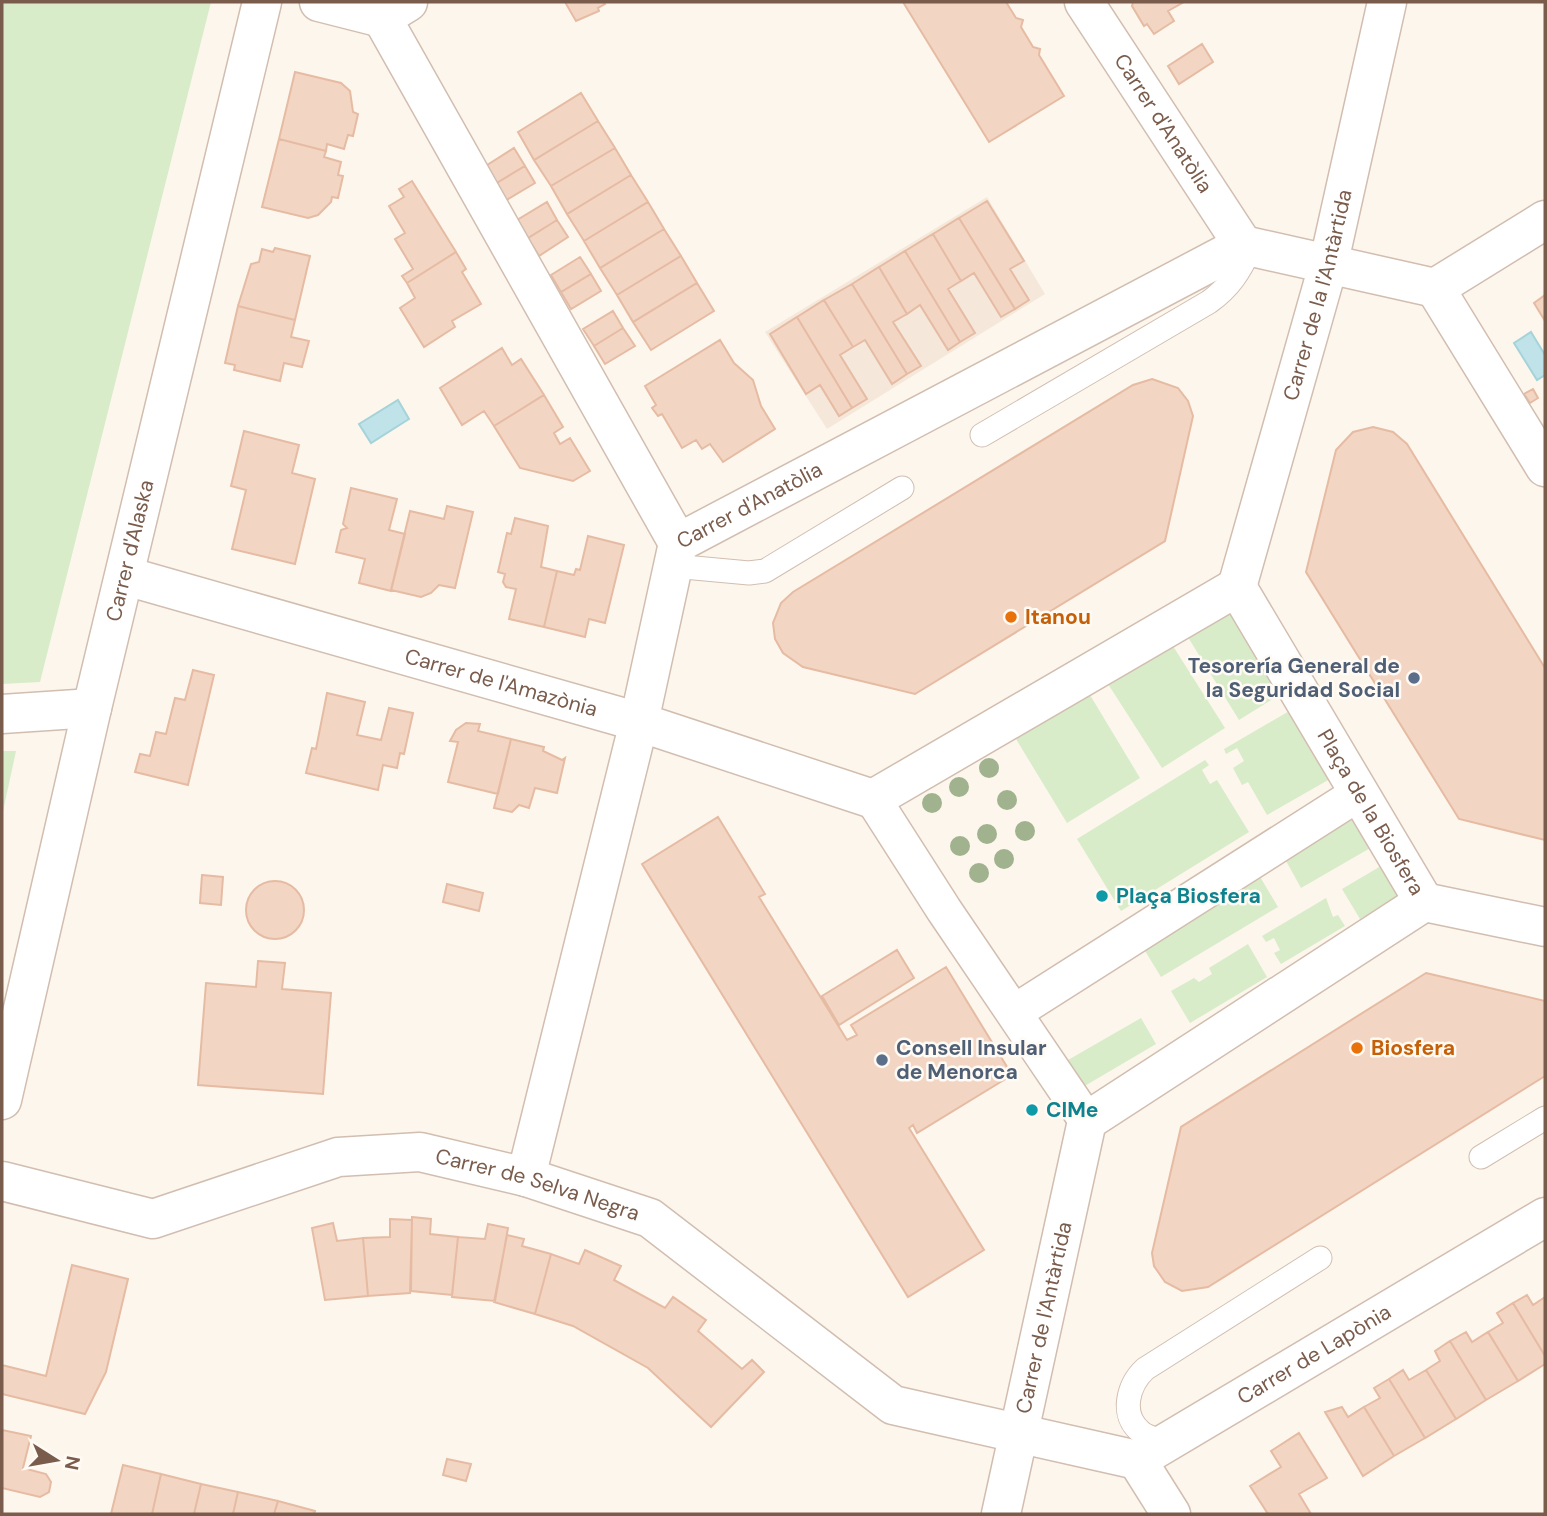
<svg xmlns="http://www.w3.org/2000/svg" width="1547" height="1516" font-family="'DM Sans',sans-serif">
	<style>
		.residential { fill: #f5e8da }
		.green { fill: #d8ecc9 }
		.water { fill: #bfe3e8; stroke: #a5d3da; stroke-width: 2 }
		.building { fill: #f3d5c3; stroke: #e6bba3; stroke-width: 2 }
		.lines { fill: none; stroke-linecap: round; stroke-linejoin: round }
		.service-casing { stroke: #d1beb0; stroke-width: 25 }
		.pedestrian-casing { stroke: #d1beb0; stroke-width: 38 }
		.minor-casing { stroke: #d1beb0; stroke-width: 41 }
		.service { stroke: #fff; stroke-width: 23 }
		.pedestrian { stroke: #fff; stroke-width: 35 }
		.minor { stroke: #fff; stroke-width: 38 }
		.tree { fill: #a0b28e }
		.food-dot { fill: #e8710a; stroke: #fffaf3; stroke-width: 2.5 }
		.service-dot { fill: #5c6f8a; stroke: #fffaf3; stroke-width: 2.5 }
		.culture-dot { fill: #0f9aa8; stroke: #fffaf3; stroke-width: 2.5 }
		.labels { text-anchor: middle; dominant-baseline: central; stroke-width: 5; stroke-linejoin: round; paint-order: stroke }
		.street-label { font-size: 21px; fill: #7a5c4d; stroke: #fffaf3 }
		.food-label { font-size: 21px; font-weight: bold; fill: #c56008; stroke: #fffaf3; text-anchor: start }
		.service-label { font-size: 21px; font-weight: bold; fill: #4e5e75; stroke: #fffaf3; text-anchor: end }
		.culture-label { font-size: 21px; font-weight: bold; fill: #0d838f; stroke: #fffaf3; text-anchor: start }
	</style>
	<rect width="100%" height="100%" fill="#fdf6ec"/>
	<!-- residential -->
	<path class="residential" d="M 987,197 L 1045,294 L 827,429 L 765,332 Z"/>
	<!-- green -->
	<path class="green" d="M 2,2 L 211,2 L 40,682 L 2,684 Z
		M 1234,604 L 1287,690 L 1239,720 L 1186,634 Z
		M 1171,643 L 1225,728 L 1162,768 L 1108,684 Z
		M 1090,695 L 1140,778 L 1067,823 L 1016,739 Z
		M 1298,706 L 1337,775 L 1267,815 L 1248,782 L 1242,785 L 1233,768 L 1244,761 L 1237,748 L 1226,754 L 1224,749 Z
		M 2,751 L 16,751 L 2,816 Z
		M 1205,760 L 1209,765 L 1202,770 L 1210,784 L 1217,780 L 1249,832 L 1121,911 L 1077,839 Z
		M 1362,814 L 1379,843 L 1301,888 L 1285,859 Z
		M 1391,860 L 1409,889 L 1360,919 L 1342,889 Z
		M 1259,875 L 1278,907 L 1161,977 L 1142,946 Z
		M 1326,898 L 1333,917 L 1338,915 L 1345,926 L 1281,964 L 1274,953 L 1280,950 L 1274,938 L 1266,942 L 1262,936 Z
		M 1248,944 L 1267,977 L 1190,1023 L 1171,991 L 1194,978 L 1199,982 L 1212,974 L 1209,968 Z
		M 1141,1018 L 1156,1044 L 1083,1087 L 1068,1060 Z"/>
	<!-- water -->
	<path class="water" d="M 1531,332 L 1545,355 L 1545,375 L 1537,380 L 1514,343 Z
		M 398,400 L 409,419 L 371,443 L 359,424 Z"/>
	<!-- building -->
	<path class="building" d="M 565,2 L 603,2 L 605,4 L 598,8 L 599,11 L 576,21 Z
		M 903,2 L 1006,2 L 1016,18 L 1023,20 L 1021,27 L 1033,47 L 1040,49 L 1039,55 L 1064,96 L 989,142 Z
		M 1133,2 L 1184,2 L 1168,11 L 1174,21 L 1154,34 L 1147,24 L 1144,26 L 1132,6 Z
		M 1202,44 L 1213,62 L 1179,84 L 1168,66 Z
		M 295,72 L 341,83 L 350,91 L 353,112 L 358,114 L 353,136 L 348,135 L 344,149 L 327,144 L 326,151 L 279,139 Z
		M 581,93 L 598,121 L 534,160 L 518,132 Z
		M 598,121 L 615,148 L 551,186 L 534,160 Z
		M 279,139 L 326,151 L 324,157 L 341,162 L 338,175 L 343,176 L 338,198 L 332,197 L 331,202 L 318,215 L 308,218 L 262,207 Z
		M 514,148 L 525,166 L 495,184 L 484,167 Z
		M 615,148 L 631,175 L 567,214 L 551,186 Z
		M 525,166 L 535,183 L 505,201 L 495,184 Z
		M 631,175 L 648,202 L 584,241 L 567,214 Z
		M 412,181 L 456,252 L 407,283 L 402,276 L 413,269 L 395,239 L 405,233 L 389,206 L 404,197 L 399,189 Z
		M 987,201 L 1024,261 L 1010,269 L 1029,300 L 1015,309 L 959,218 Z
		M 547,202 L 557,220 L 528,238 L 517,220 Z
		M 648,202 L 664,229 L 600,268 L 584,241 Z
		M 959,218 L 1015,309 L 1001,317 L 974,273 L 961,281 L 933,234 Z
		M 557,220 L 568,237 L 539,256 L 528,238 Z
		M 664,229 L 681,256 L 617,295 L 600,268 Z
		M 933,234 L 961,281 L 948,289 L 975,333 L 960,342 L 905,251 Z
		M 275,248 L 310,256 L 295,320 L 238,306 L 251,264 L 259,262 L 262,249 L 273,252 Z
		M 905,251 L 960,342 L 948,350 L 920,305 L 907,314 L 879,267 Z
		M 456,252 L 466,269 L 462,272 L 481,304 L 452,321 L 455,327 L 424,347 L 400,308 L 415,298 L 407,283 Z
		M 681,256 L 697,283 L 633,322 L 617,295 Z
		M 580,257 L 591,274 L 561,292 L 551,275 Z
		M 879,267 L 907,314 L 893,322 L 921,366 L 907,374 L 852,284 Z
		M 591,274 L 601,291 L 571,309 L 561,292 Z
		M 697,283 L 714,311 L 651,350 L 633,322 Z
		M 852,284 L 907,374 L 892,384 L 865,340 L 853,347 L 824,300 Z
		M 1545,295 L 1545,321 L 1534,303 Z
		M 824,300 L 853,347 L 840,355 L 867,399 L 852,408 L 797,317 Z
		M 238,306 L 295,320 L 291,337 L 309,341 L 302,367 L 284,363 L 280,381 L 234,370 L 235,365 L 225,363 Z
		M 613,311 L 623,328 L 594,346 L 583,329 Z
		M 797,317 L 852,408 L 839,416 L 820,385 L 806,394 L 770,334 Z
		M 623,328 L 635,346 L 605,364 L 594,346 Z
		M 720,340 L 734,363 L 753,380 L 761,406 L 775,429 L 723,462 L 710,444 L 702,449 L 696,440 L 682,448 L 662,414 L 658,416 L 652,408 L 656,405 L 645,386 Z
		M 502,348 L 512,365 L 521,359 L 544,395 L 494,426 L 484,411 L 462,425 L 440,388 Z
		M 1152,379 L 1178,388 L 1188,401 L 1193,416 L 1165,541 L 915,694 L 803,667 L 783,653 L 775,639 L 773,623 L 781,603 L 793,592 L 1133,385 Z
		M 1533,389 L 1538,398 L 1530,403 L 1524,394 Z
		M 544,395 L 563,427 L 554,433 L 560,444 L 570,438 L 590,471 L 573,481 L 520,468 L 494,426 Z
		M 1373,427 L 1393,432 L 1407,444 L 1545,668 L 1545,840 L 1459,819 L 1306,572 L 1336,450 L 1353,432 Z
		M 244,431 L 299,445 L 292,473 L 315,479 L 295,564 L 232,549 L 246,490 L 231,486 Z
		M 351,488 L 397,499 L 389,530 L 405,534 L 391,591 L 359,583 L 365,559 L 336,552 L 341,530 L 347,528 L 343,524 Z
		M 447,506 L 473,512 L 455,588 L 439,585 L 431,593 L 421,597 L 391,590 L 410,511 L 444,519 Z
		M 515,518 L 548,526 L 541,567 L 557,571 L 544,627 L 509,619 L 516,589 L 506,587 L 503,582 L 505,574 L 498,572 L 507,533 L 511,534 Z
		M 588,536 L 624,545 L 605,623 L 589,619 L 585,637 L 544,627 L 557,571 L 574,575 L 576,569 L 580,570 Z
		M 193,670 L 214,675 L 188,785 L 135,772 L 140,754 L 150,756 L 156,732 L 166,734 L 175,698 L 185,700 Z
		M 327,693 L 365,702 L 357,735 L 381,740 L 389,708 L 413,713 L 404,754 L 400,753 L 397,768 L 383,765 L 378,790 L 306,773 L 312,748 L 316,749 Z
		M 466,723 L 480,724 L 478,731 L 511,739 L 498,794 L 448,782 L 458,742 L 450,741 L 456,730 Z
		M 511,739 L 544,747 L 543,751 L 562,760 L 565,758 L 557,793 L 535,788 L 529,808 L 519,805 L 512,812 L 494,808 Z
		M 718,817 L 765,894 L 759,897 L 847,1040 L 857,1035 L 851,1025 L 946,967 L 1012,1075 L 917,1133 L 913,1125 L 909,1128 L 984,1250 L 908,1297 L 642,864 Z
		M 202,875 L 223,877 L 221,905 L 200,903 Z
		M246 910a29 29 0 1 1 58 0a29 29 0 1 1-58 0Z
		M 447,884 L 483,893 L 479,911 L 443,902 Z
		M 897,950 L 914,978 L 839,1025 L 822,996 Z
		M 258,961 L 285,963 L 282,989 L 331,993 L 323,1094 L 198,1085 L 206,983 L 256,987 Z
		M 1426,973 L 1545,1001 L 1545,1076 L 1208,1287 L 1182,1291 L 1165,1282 L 1154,1266 L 1152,1253 L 1181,1127 Z
		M 412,1217 L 431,1219 L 430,1234 L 458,1237 L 452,1295 L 411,1291 Z
		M 390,1219 L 412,1220 L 410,1293 L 368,1296 L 363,1238 L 390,1237 Z
		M 333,1223 L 337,1241 L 363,1238 L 368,1296 L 325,1300 L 312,1228 Z
		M 488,1224 L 508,1228 L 495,1301 L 452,1297 L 458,1237 L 485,1239 Z
		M 507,1235 L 524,1239 L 522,1246 L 551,1254 L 535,1314 L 494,1302 Z
		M 585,1250 L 621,1266 L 614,1280 L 665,1308 L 673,1297 L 706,1320 L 698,1331 L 742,1369 L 752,1360 L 764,1372 L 711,1427 L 648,1368 L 573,1326 L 535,1314 L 551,1254 L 579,1264 Z
		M 72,1265 L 128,1279 L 106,1372 L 85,1414 L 2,1394 L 2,1365 L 46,1376 Z
		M 1527,1295 L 1533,1305 L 1545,1297 L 1545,1356 L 1513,1303 Z
		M 1513,1303 L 1545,1356 L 1545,1364 L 1518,1381 L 1488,1332 L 1503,1323 L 1497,1313 Z
		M 1466,1332 L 1472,1342 L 1488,1332 L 1518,1381 L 1486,1400 L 1450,1341 Z
		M 1450,1341 L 1486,1400 L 1456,1419 L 1426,1370 L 1440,1361 L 1435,1351 Z
		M 1403,1370 L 1409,1380 L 1426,1370 L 1456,1419 L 1425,1438 L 1389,1379 Z
		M 1389,1379 L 1425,1438 L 1394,1456 L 1364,1407 L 1380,1398 L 1374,1388 Z
		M 1342,1407 L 1348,1417 L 1364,1407 L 1394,1456 L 1363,1476 L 1325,1412 Z
		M 2,1430 L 31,1436 L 23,1468 L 46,1474 L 51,1482 L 49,1492 L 40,1497 L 2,1488 Z
		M 1299,1433 L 1327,1478 L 1299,1494 L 1311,1514 L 1268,1514 L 1250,1486 L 1281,1467 L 1271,1451 Z
		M 447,1459 L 471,1464 L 466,1481 L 443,1475 Z
		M 123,1465 L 161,1474 L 152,1514 L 111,1514 Z
		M 161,1474 L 201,1484 L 194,1514 L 152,1514 Z
		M 201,1484 L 238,1492 L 233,1514 L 194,1514 Z
		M 238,1492 L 278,1501 L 274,1514 L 233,1514 Z
		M 278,1501 L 315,1511 L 314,1514 L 274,1514 Z"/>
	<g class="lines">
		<!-- service casing -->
		<g class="service-casing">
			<path id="service" d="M 982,435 L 1209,302 C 1230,287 1240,271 1251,247
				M 673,566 L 749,573 L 765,571 L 902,488
				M 1481,1157 L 1545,1118
				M 1166,1443 C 1159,1440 1147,1437 1141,1432 C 1119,1414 1129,1384 1145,1369 L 1320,1258"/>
		</g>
		<!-- pedestrian casing -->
		<g class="pedestrian-casing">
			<path id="pedestrian" d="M 873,799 L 944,910 L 1087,1121
				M 1015,1012 L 1359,793"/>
		</g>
		<!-- minor casing -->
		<g class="minor-casing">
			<g id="minor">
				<path d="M 319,2 L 382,18"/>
				<path id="s1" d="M 408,2 L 382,18 L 678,543 L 1243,245 L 1435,288"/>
				<path id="s2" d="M 1084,2 L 1243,245"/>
				<path d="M 1545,220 L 1435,288 L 1545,467"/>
				<path id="s3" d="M 126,576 L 639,722 L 873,799 L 1237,587"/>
				<path id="s4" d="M 1237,587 L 1328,266 L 1387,2"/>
				<path id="s5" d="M 1237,587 L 1424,902"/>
				<path d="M 2,714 L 92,708"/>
				<path d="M 1424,902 L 1545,927"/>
				<path id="s6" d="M 2,1100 L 92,708 L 262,2"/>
				<path d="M 526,1177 L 639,722 L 678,543"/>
				<path id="s7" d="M 2,1181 L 153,1219 L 338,1157 L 420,1152 L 526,1177 L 650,1218 L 893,1405 L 1137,1460"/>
				<path id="s8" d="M 1001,1514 L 1087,1121 L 1424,902"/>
				<path id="s9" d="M 1171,1514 L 1137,1460 L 1545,1217"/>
			</g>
		</g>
		<!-- service -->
		<use href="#service" class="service"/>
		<!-- pedestrian -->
		<use href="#pedestrian" class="pedestrian"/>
		<!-- minor -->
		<use href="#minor" class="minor"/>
	</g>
	<!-- trees -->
	<g class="tree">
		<circle cx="989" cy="768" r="10"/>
		<circle cx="959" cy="787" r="10"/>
		<circle cx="1007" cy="800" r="10"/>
		<circle cx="932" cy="803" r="10"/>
		<circle cx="1025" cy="831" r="10"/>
		<circle cx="987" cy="834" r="10"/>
		<circle cx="960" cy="846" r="10"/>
		<circle cx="1004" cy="859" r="10"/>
		<circle cx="979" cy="873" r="10"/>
	</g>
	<!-- markers -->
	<g class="food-dot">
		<circle cx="1011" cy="617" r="7"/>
		<circle cx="1357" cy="1048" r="7"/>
	</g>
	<g class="service-dot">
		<circle cx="1414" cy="678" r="7"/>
		<circle cx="882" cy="1060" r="7"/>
	</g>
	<g class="culture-dot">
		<circle cx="1102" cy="896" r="7"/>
		<circle cx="1032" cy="1110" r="7"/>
	</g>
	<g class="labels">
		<!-- street labels -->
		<g class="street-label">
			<text stroke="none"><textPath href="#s2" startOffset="145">Carrer d'Anatòlia</textPath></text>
			<text stroke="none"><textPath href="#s4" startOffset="303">Carrer de la l'Antàrtida</textPath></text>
			<text stroke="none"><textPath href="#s1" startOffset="714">Carrer d'Anatòlia</textPath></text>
			<text stroke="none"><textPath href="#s6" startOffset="564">Carrer d'Alaska</textPath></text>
			<text stroke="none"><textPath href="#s3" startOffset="390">Carrer de l'Amazònia</textPath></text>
			<text stroke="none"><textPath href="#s5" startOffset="262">Plaça de la Biosfera</textPath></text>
			<text stroke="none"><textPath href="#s7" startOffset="555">Carrer de Selva Negra</textPath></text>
			<text stroke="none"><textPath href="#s8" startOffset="201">Carrer de l'Antàrtida</textPath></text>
			<text stroke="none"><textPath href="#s9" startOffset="270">Carrer de Lapònia</textPath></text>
		</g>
		<!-- food labels -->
		<g class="food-label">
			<text x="1025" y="617">Itanou</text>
			<text x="1371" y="1048">Biosfera</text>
		</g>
		<!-- service labels -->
		<g class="service-label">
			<text x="1400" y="666">Tesorería General de<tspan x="1400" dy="24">la Seguridad Social</tspan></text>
			<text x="896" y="1048" text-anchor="start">Consell Insular<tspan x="896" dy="24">de Menorca</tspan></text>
		</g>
		<!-- culture labels -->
		<g class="culture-label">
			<text x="1116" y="896">Plaça Biosfera</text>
			<text x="1046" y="1110">CIMe</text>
		</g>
	</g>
	<!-- border -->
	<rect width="1547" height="1516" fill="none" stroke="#7a5c4d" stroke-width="7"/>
	<!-- north arrow -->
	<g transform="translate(56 1460) rotate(101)" stroke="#fffaf3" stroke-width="5" paint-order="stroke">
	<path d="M0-5L12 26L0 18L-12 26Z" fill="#7a5c4d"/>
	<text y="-10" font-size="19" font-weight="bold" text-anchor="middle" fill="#7a5c4d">N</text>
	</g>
</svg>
